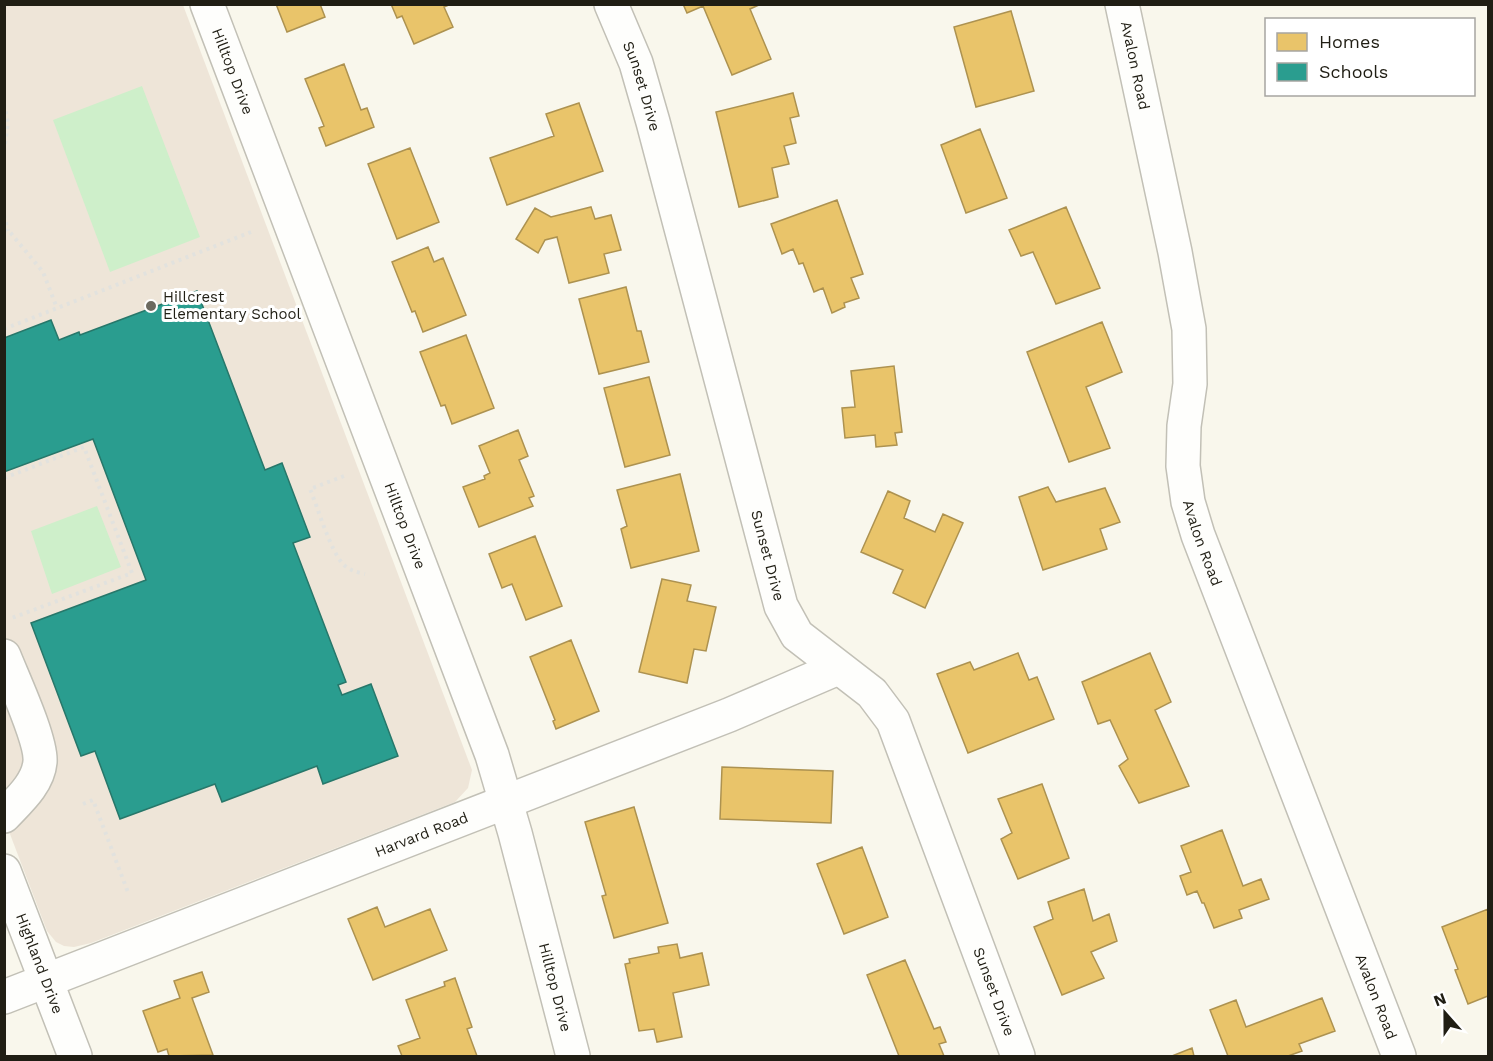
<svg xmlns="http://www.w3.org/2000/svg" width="1493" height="1061" font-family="'Work Sans',sans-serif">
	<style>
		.education { fill: #eee5d8 }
		.green { fill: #ceefca }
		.homes { fill: #e9c46a; stroke: #ad9250; stroke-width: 1.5 }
		.schools { fill: #2a9d8f; stroke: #27776a; stroke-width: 1.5 }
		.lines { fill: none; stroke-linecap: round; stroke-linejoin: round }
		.minor-casing { stroke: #c2c0b6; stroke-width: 36 }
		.path { stroke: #e2e2de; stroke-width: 4; stroke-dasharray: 3 4.5; stroke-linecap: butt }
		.minor { stroke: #fefefc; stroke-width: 33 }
		.poi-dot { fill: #6c6a60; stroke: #fff; stroke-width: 2 }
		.labels { text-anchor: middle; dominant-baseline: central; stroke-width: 6; stroke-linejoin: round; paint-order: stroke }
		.street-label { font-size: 15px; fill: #201e14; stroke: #fff }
		.poi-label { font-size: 15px; fill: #201e14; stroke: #fff; text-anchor: start }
	</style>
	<rect width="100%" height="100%" fill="#f9f7ec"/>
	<!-- education -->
	<path class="education" d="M 5,5 L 183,5 L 472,770 L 468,788 L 455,802 L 91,943 L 74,947 L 64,946 L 56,942 L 47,931 L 5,821 Z"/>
	<!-- green -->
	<path class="green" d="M 142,86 L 200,237 L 110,272 L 53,120 Z
		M 97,506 L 121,567 L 52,594 L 31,531 Z"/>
	<!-- homes -->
	<path class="homes" d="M 276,4 L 320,4 L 325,17 L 287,32 Z
		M 391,4 L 451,4 L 444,7 L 453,27 L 414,44 L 402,16 L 397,18 Z
		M 683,4 L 761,4 L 750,9 L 771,59 L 732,75 L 703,6 L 687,13 Z
		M 1011,11 L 1034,91 L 976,107 L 954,27 Z
		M 344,64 L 361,110 L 367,108 L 374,127 L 326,146 L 319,128 L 324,126 L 305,79 Z
		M 793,93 L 799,116 L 790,118 L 796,143 L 784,146 L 789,164 L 772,168 L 778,197 L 739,207 L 716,112 Z
		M 579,103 L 603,171 L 507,205 L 490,158 L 554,136 L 546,114 Z
		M 980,129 L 1007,198 L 966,213 L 941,145 Z
		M 410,148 L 439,222 L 397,239 L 368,164 Z
		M 837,200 L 863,274 L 851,278 L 859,298 L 844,303 L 845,307 L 832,313 L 823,288 L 814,292 L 803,263 L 799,264 L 793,249 L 782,254 L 771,224 Z
		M 591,207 L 595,219 L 611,215 L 621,250 L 604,254 L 609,273 L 569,283 L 557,237 L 545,240 L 538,253 L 516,239 L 535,208 L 551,217 Z
		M 1066,207 L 1100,288 L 1056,304 L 1033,252 L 1021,256 L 1009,230 Z
		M 428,247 L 434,262 L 443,258 L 466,315 L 423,332 L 415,311 L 412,312 L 392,262 Z
		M 626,287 L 637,331 L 641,331 L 649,362 L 599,374 L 579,299 Z
		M 1102,322 L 1122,372 L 1086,387 L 1110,448 L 1069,462 L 1027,352 Z
		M 466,335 L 494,408 L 452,424 L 445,405 L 441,406 L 420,352 Z
		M 894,366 L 902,432 L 895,433 L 897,445 L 876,447 L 875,435 L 845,438 L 842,408 L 855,407 L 851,371 Z
		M 649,377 L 670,455 L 625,467 L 604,388 Z
		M 518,430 L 528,456 L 519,460 L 534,496 L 529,498 L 533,506 L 479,527 L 463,487 L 485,479 L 484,476 L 490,473 L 479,446 Z
		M 680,474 L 699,551 L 631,568 L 621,529 L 627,526 L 617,490 Z
		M 1048,487 L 1056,502 L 1105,488 L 1120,522 L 1100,529 L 1107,549 L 1043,570 L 1019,497 Z
		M 888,491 L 910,501 L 904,518 L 935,532 L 943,514 L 963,523 L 925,608 L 893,593 L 903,570 L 861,552 Z
		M 535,536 L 562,606 L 526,620 L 512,584 L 502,588 L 489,554 Z
		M 662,579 L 691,585 L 687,601 L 716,607 L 706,651 L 694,649 L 687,683 L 639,672 Z
		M 571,640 L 599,711 L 556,729 L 553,721 L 555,720 L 530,657 Z
		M 1018,653 L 1029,680 L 1037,677 L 1054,719 L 968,753 L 937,674 L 970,662 L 974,670 Z
		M 1150,653 L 1171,702 L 1155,710 L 1189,786 L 1139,803 L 1119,766 L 1128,759 L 1110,720 L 1098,724 L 1082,682 Z
		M 722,767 L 833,771 L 831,823 L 720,819 Z
		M 1042,784 L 1069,858 L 1018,879 L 1001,839 L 1012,833 L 998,799 Z
		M 634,807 L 668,923 L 614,938 L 602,896 L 606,895 L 585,822 Z
		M 1222,830 L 1243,886 L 1261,879 L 1269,899 L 1239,910 L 1242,918 L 1214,928 L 1204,903 L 1202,903 L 1197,891 L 1187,895 L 1180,876 L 1191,872 L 1181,846 Z
		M 862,847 L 888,917 L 844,934 L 817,864 Z
		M 1084,889 L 1093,921 L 1109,914 L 1117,941 L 1091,952 L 1104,978 L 1062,995 L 1034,927 L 1053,919 L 1048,902 Z
		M 377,907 L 385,927 L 430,909 L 447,950 L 373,980 L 348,919 Z
		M 1488,909 L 1488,996 L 1468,1004 L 1455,970 L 1458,969 L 1442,927 Z
		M 677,944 L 680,958 L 702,953 L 709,985 L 673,993 L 682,1037 L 657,1042 L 654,1029 L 639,1031 L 625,964 L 630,963 L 629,959 L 659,953 L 658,947 Z
		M 905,960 L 934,1029 L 940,1027 L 946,1042 L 939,1044 L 944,1056 L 899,1056 L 867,975 Z
		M 202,972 L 209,992 L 192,998 L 213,1055 L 169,1056 L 167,1049 L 158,1052 L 143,1011 L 180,998 L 174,981 Z
		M 455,978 L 472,1027 L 467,1029 L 477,1056 L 402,1056 L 398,1046 L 420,1038 L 406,1000 L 445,986 L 444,982 Z
		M 1322,998 L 1335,1031 L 1299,1044 L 1302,1051 L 1288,1056 L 1228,1056 L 1210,1010 L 1236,1000 L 1246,1027 Z
		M 1192,1048 L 1194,1056 L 1172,1056 Z"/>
	<!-- schools -->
	<path class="schools" d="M 197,291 L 265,470 L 282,463 L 310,537 L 293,543 L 346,682 L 338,685 L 342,695 L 371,684 L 398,756 L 323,784 L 317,766 L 222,802 L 215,784 L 120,819 L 95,751 L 81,756 L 31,623 L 146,580 L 93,439 L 4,472 L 4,338 L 51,320 L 59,340 L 79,332 L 80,335 Z"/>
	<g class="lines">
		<!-- minor casing -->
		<g class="minor-casing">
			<g id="minor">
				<path id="s1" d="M 207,4 L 492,755 L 515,833 L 573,1056"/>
				<path id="s2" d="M 611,4 L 636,63 L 653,122 L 781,606 L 797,635 L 872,693 L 893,721 L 1018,1056"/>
				<path id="s3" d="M 1122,4 L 1175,252 L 1189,329 L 1190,384 L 1184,426 L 1183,466 L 1188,502 L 1198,535 L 1399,1056"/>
				<path d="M 4,656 C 13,679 42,741 40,762 C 38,784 18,801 4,816"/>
				<path id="s4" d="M 4,871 L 75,1056"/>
				<path id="s5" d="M 4,997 L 729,715 L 838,668"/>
			</g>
		</g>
		<!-- path -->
		<path class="path" d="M 4,104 L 8,123 L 4,150
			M 4,215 L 8,231
			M 4,230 L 9,231 L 43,272 L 57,308
			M 4,329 L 251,232
			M 344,476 L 310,489 C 318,508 330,550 343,564 C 349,570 356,572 365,574
			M 4,478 L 84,447 L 132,573 L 12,618
			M 83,804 L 93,800 L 129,895"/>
		<!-- minor -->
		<use href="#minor" class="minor"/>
	</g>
	<!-- markers -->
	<circle class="poi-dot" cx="151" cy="306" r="6"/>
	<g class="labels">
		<!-- street labels -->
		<g class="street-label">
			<text stroke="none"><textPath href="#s3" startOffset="63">Avalon Road</textPath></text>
			<text stroke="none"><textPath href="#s1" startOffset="72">Hilltop Drive</textPath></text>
			<text stroke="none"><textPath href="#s2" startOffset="88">Sunset Drive</textPath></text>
			<text stroke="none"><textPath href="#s1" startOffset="558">Hilltop Drive</textPath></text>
			<text stroke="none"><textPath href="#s3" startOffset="549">Avalon Road</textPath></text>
			<text stroke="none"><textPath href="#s2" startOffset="574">Sunset Drive</textPath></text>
			<text stroke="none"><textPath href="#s5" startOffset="448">Harvard Road</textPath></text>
			<text stroke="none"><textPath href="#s4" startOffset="99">Highland Drive</textPath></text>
			<text stroke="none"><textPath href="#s1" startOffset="1044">Hilltop Drive</textPath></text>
			<text stroke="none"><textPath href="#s2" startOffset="1078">Sunset Drive</textPath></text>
			<text stroke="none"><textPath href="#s3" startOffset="1035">Avalon Road</textPath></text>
		</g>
		<!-- poi labels -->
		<g class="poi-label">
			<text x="163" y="297">Hillcrest<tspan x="163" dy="17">Elementary School</tspan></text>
		</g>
	</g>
	<!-- border -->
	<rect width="1493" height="1061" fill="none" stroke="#201e14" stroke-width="12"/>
	<!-- legend -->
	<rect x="1265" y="18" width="210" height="78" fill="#ffffff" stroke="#a6a5a1" stroke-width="1.5"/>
	<rect x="1277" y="33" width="30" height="18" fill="#e9c46a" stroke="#a6a5a1" stroke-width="1.5"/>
	<text x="1319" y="48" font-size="18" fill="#201e14">Homes</text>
	<rect x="1277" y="63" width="30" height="18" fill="#2a9d8f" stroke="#a6a5a1" stroke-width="1.5"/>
	<text x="1319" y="78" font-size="18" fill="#201e14">Schools</text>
	<!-- north arrow -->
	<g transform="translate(1445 1013) rotate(339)" stroke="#ffffff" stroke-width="4.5" paint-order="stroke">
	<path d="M0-4.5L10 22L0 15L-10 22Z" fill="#201e14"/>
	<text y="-9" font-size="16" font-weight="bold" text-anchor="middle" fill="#201e14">N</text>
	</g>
</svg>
